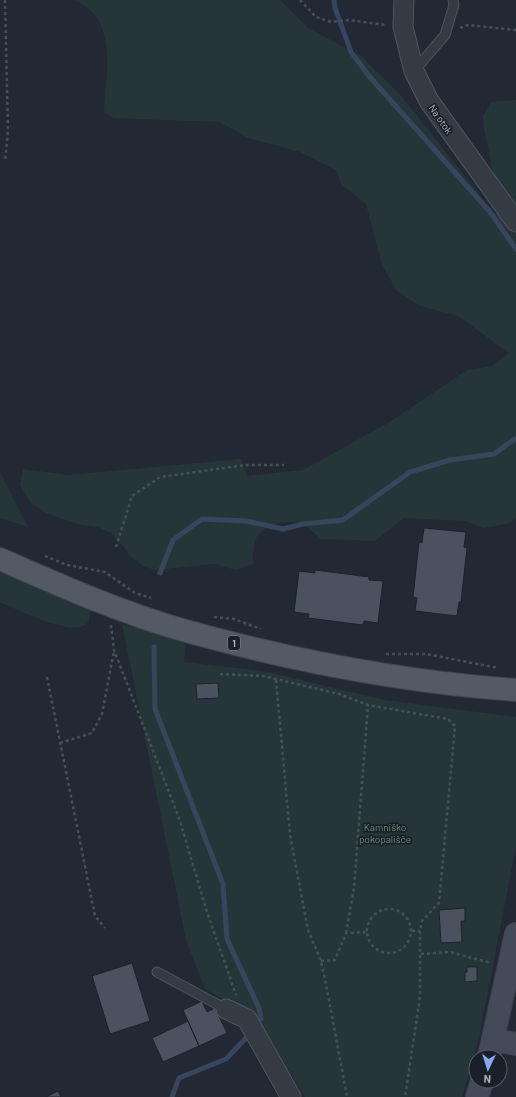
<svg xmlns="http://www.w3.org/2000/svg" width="516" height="1097" font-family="Barlow,sans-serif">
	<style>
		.green { fill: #263638 }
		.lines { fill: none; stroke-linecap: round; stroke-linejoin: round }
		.stream { stroke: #38465d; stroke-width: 5 }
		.building { fill: #4a5260; stroke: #1c222c }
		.lane-casing { stroke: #4f5560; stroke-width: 11 }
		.street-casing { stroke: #4f5560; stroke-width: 21 }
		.secondary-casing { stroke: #3e444f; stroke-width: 24 }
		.primary-casing { stroke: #3e444f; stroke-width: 24 }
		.path { stroke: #435255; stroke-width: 2.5; stroke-dasharray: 3 3; stroke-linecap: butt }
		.lane { stroke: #353b45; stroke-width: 9 }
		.street { stroke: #353b45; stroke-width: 19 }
		.secondary { stroke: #434a58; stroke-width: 22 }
		.primary { stroke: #535965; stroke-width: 22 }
		.labels { text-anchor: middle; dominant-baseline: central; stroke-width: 3.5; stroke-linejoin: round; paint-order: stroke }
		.shield { fill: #1a202a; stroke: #828894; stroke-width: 1 }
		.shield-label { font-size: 9px; font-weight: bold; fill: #afb5c2 }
		.street-label { font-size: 10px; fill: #afb5c2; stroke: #1a202a }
		.park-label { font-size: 10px; fill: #699074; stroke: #1a202a }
	</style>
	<rect width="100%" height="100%" fill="#222834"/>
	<!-- green -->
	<path class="green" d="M 73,0 L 280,0 L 308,28 L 361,56 L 403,98 L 494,213 L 502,215 L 484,128 L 483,116 L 491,102 L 516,100 L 516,517 L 510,523 L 484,528 L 465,521 L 404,518 L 375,541 L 321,539 L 302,522 C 286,521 262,522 255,541 C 253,548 253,557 253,564 L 236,570 L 214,564 L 155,570 L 143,566 L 130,556 L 123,546 L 111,533 L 98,527 L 80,525 L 46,513 L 30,502 L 20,485 L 23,469 L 68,475 L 241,459 L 247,476 L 303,470 L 388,423 L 467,370 L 492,366 L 509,353 L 458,316 L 420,306 L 397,291 L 382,265 L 366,204 L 341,184 L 336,170 L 300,152 L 248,138 L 220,122 L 114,118 L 104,113 C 105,74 120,17 73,0 Z
		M 0,472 L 28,527 L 0,518 Z
		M 0,572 L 90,610 L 89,622 C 87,623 84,626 81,627 C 63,632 18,610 0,602 Z
		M 122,624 L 131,627 L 149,630 L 184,643 L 185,648 L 184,662 L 263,671 L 385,700 L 516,717 L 516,846 L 479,1038 L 462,1097 L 305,1097 L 259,1021 L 205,989 L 186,940 Z"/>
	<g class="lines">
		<!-- stream -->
		<path class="stream" d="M 334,0 L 335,8 L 351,52 L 369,76 L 490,212 L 516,249
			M 160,573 L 173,540 L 202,519 L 246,521 L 283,529 L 303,524 L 343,520 L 410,472 L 450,460 L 494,454 L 516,438
			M 154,647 L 155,709 L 223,884 L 227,939 L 259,1008 L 261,1019
			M 172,1097 L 179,1078 L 226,1059 L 247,1037"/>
	</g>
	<!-- building -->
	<path class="building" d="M 424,528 L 466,532 L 464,547 L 467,548 L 461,602 L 459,602 L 457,616 L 415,611 L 417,598 L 413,597 L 419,542 L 422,543 Z
		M 315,570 L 369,577 L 369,580 L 383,581 L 378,623 L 364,621 L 363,625 L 308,618 L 309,614 L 294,612 L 299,571 L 315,573 Z
		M 218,683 L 219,698 L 197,699 L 196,684 Z
		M 465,908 L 465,921 L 461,921 L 462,942 L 441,943 L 439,910 Z
		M 132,963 L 150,1021 L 110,1034 L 92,976 Z
		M 467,967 L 477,967 L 477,981 L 465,982 L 465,972 L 467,972 Z
		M 202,1001 L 207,1012 L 215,1008 L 227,1033 L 199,1046 L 183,1010 Z
		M 188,1021 L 199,1046 L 163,1062 L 152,1038 Z
		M 58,1091 L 61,1097 L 46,1097 Z"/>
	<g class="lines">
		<!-- lane casing -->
		<g class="lane-casing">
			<path id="lane" d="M 414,71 L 445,35 L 454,5 L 453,0
				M 157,972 L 226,1009"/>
		</g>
		<!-- street casing -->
		<g class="street-casing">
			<path id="street" d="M 404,0 L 403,27 L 414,71 L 429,101 L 516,222
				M 226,1009 L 247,1019 L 291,1097"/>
		</g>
		<!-- secondary casing -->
		<g class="secondary-casing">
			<path id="secondary" d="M 494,1040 L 516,1044
				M 489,1057 L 516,934
				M 477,1097 L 482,1081"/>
		</g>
		<!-- primary casing -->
		<g class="primary-casing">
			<path id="primary" d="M 0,559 C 61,586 122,613 186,631 C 294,661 404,682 516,690"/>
		</g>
		<!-- path -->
		<path class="path" d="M 5,0 L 8,131 L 5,161
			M 300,0 L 316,17 L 331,22 L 348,20 L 387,25
			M 460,28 L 468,25 L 516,30
			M 116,547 L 132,496 L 160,477 L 246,465 L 284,465
			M 45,556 L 67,565 L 105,572 L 135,593 L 151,598
			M 214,617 L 234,619 L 261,629
			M 111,625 L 114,650 L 179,818 L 207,912 L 236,995
			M 386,654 L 426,654 L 498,668
			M 220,674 L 263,676 L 339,694 L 368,705 L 448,719 L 455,726 L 439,903 L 422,921 L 420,931 L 420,997 L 405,1097
			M 47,677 L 95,916 L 105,928
			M 276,680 L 290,835 L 308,930 L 321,961 L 327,989 L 347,1097
			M 60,743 L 92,733 L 102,714 L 114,651
			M367 931a22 22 0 1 1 44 0a22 22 0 1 1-44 0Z
			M 412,931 L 420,931
			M 346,933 L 354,888 L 368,705
			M 421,954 L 450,952 L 491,963
			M 321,961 L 335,960 L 346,933 L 367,932"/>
		<!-- lane -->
		<use href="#lane" class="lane"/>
		<!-- street -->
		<use href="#street" class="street"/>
		<!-- secondary -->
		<use href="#secondary" class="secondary"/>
		<!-- primary -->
		<use href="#primary" class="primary"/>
	</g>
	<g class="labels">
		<!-- shield labels -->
		<rect class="shield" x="228" y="636" width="12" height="14" rx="3"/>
		<g class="shield-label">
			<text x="234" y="643">1</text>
		</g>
		<!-- street labels -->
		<g class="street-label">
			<text transform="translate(441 119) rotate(55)">Na otok</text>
		</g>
		<!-- park labels -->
		<g class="park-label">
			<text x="385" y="827">Kamniško<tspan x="385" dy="12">pokopališče</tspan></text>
		</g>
	</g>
	<!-- north arrow -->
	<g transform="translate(488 1069) rotate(184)"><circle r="19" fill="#1a202a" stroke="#565c67"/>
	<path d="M0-3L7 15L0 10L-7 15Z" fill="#89a9ed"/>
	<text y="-6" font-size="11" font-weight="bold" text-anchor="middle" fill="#afb5c2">N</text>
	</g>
</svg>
